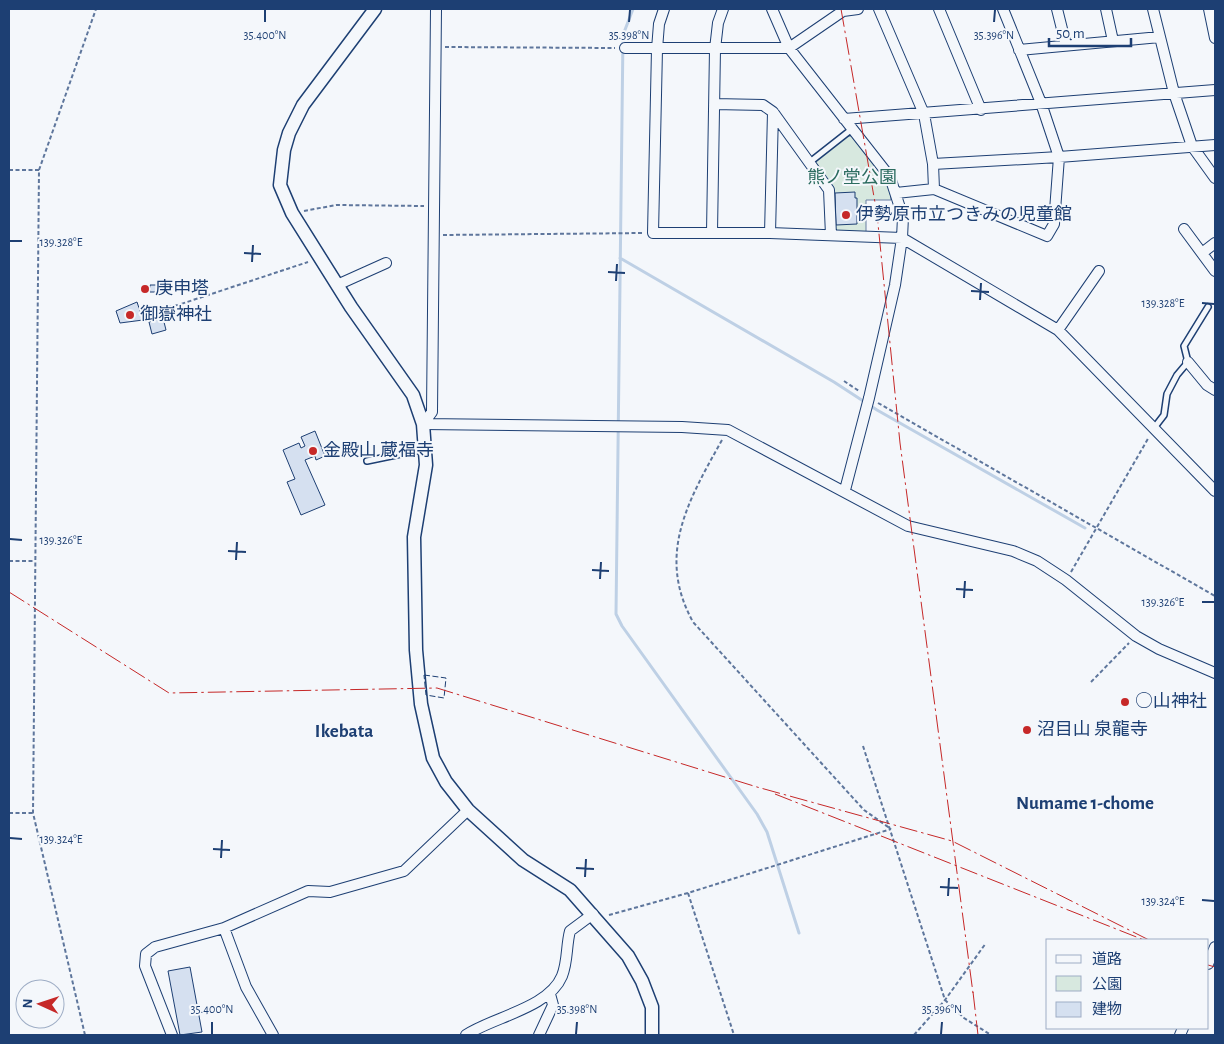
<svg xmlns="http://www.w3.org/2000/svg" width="1224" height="1044" font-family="'Alegreya Sans','Noto Sans JP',sans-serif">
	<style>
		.green { fill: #d7e8df; stroke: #687fa3 }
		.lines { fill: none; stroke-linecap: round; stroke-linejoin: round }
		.stream { stroke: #bed0e5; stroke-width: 3 }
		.building { fill: #d5e0f0; stroke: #1d3f73 }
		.service-casing { stroke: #1d3f73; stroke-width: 8 }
		.minor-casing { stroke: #1d3f73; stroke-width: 12 }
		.tertiary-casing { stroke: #1d3f73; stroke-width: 15 }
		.path { stroke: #5e769c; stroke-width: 2; stroke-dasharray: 4 2.5; stroke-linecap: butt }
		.service { stroke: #f4f7fb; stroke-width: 5 }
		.minor { stroke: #f4f7fb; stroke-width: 10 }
		.tertiary { stroke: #f4f7fb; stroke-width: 12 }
		.fence { stroke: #1d3f73; stroke-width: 1; stroke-dasharray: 6 2.5; stroke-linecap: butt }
		.power { stroke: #c62828; stroke-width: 1; stroke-dasharray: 18 4 2.5 4; stroke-linecap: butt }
		.ticks { fill: none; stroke: #1d3f73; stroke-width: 2 }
		.poi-dot { fill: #c62828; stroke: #f4f7fb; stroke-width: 2 }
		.labels { text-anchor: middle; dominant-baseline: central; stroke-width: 4; stroke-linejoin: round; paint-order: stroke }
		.park-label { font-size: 18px; fill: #2c6c60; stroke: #f4f7fb }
		.poi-label { font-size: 18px; fill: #1d3f73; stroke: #f4f7fb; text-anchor: start }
		.neighbourhood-label { font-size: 19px; font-weight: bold; fill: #1d3f73; stroke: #f4f7fb }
		.ticks-label { font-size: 12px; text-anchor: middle; fill: #1d3f73; stroke: #f4f7fb; stroke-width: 4; stroke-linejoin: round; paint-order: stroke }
	</style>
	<rect width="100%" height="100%" fill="#f4f7fb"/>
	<!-- green -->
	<path class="green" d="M 848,136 L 852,136 C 866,154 890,176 891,200 L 866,200 L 866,233 L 836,232 L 834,230 L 832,193 L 815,166 L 815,161 Z"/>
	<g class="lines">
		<!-- stream -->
		<path class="stream" d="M 633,9 L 623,35 L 616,614 L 622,626 L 757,814 L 767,832 L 799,933
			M 620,258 L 834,382 L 877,410 L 1085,528"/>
	</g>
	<!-- building -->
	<path class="building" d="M 855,192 L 855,198 L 857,198 L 857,224 L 836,225 L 835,193 Z
		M 150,285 L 157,285 L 157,292 L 150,292 Z
		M 137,302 L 143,320 L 120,323 L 116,311 Z
		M 163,318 L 166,330 L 152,334 L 149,322 Z
		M 315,431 L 325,456 L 316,460 L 315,456 L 305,460 L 325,505 L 301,515 L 287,482 L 295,479 L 283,450 L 299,443 L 301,448 L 305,446 L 301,437 Z
		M 190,967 L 202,1032 L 180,1035 L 168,971 Z"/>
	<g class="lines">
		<!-- service casing -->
		<g class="service-casing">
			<path id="service" d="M 810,162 L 852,129
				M 1154,428 L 1164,415 L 1167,394 L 1177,375 L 1188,362 L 1184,346 L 1208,307
				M 367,461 L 425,449"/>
		</g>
		<!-- minor casing -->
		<g class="minor-casing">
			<path id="minor" d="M 664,9 L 659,24 L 657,49 L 653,233 L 770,233 L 902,238 L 1058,330 L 1215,491
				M 772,9 L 789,48 L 890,177 L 903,217 L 902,238 L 895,285 L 869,398 L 845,490
				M 879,9 L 924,114 L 933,164 L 1059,157 L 1215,145
				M 939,9 L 981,110
				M 1057,9 L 1066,45
				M 1106,9 L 1113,41
				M 1153,9 L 1174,93 L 1192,146 L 1215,178
				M 1209,9 L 1215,38
				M 625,48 L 789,48 L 843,11 L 858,9
				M 1019,50 L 1160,37
				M 714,104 L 763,105 L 773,112 L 770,233
				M 773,112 L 829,190 L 831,235
				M 844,119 L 1215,90
				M 933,164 L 934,189 L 1047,236 L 1054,224 L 1059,157 L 1041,103 L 1003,9
				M 896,193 L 934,189
				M 1184,229 L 1215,271
				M 712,232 L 715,49 L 718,23 L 723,9
				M 1202,253 L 1215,243
				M 337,285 L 386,263
				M 1058,330 L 1099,271
				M 1188,362 L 1207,385 L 1215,390
				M 423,424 L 682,427 L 728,430 L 908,526 L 1013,551 L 1037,561 L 1066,580 L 1136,636 L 1159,649 L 1215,673
				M 423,424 L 432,412 L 436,9
				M 1208,964 L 1215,947
				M 172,1035 L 145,966 L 146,954 L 155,947 L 224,928
				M 273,1035 L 246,987 L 224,928 L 308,891 L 330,892 L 404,871 L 468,810
				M 466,1035 C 493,1017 549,1008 562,976 C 568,961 566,946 570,931 L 593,914
				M 539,1035 L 553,1005 L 550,994
				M 1180,1035 L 1183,1028"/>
		</g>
		<!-- tertiary casing -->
		<g class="tertiary-casing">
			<path id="tertiary" d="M 375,9 L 303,105 L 289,133 L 284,150 L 280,185 L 292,213 L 351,307 L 413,395 L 423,424 L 426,465 L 414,537 L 416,650 L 421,704 L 433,758 L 446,782 L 468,810 L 523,860 L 570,890 L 628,956 L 642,981 L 652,1007 L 652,1035"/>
		</g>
		<!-- path -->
		<path class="path" d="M 445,47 L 615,48
			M 9,170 L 39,170
			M 304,211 L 336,205 L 424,206
			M 443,235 L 644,233
			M 143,311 L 178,305 L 308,262
			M 844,381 L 859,391
			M 878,403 L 1215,596
			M 722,440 C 688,501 656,555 693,622 L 864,810 L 891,829
			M 9,561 L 33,561
			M 1071,572 L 1149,437
			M 1091,682 L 1129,643
			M 863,746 L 945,1000 L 964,1018 L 991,1035
			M 9,813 L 33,813
			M 688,893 L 734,1035
			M 609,915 L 688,893 L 891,829
			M 85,1035 L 33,813 L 39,170 L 96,9
			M 914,1035 L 945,1000 L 986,943"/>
		<!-- service -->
		<use href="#service" class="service"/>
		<!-- minor -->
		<use href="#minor" class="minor"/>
		<!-- tertiary -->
		<use href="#tertiary" class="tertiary"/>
		<!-- fence -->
		<path class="fence" d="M 424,675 L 446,678 L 444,698 L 426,695 Z"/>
		<!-- power -->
		<path class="power" d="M 841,9 L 877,214 L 900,443 L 973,993
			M 9,592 L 169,693 L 437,688 L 757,787 L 952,841 L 1149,940
			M 775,794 L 1144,940
			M 1208,965 L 1215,967
			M 973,992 L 978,1035"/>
	</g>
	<!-- ticks -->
	<path class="ticks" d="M 265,22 L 265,10M 629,22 L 630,10M 994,22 L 995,10M 10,241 L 22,241M 244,253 L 261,254M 252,262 L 253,245M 608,272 L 625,273M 616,281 L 617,264M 971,291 L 989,292M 980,300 L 981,283M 1202,303 L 1214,304M 10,539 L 22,540M 228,551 L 246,552M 236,560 L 237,542M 592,570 L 609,571M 600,579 L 601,562M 956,589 L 973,590M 964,598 L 965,581M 1202,602 L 1214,602M 10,838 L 22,839M 213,849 L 230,850M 221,858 L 222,840M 576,868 L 594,869M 585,877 L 586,859M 940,887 L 958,888M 948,896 L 949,878M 1202,900 L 1214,901M 212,1034 L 212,1022M 576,1034 L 577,1022M 941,1034 L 942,1022"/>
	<!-- markers -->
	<g class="poi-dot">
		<circle cx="846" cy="215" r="5"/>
		<circle cx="145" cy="289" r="5"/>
		<circle cx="130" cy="315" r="5"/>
		<circle cx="313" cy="451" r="5"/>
		<circle cx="1125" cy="702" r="5"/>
		<circle cx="1027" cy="730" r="5"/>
	</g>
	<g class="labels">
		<!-- park labels -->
		<g class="park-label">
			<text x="852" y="178">熊ノ堂公園</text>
		</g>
		<!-- poi labels -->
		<g class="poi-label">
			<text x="856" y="215">伊勢原市立つきみの児童館</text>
			<text x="155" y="289">庚申塔</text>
			<text x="140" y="315">御嶽神社</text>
			<text x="323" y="451">金殿山 蔵福寺</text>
			<text x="1135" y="702">○山神社</text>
			<text x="1037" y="730">沼目山 泉龍寺</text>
		</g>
		<!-- neighbourhood labels -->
		<g class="neighbourhood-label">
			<text x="344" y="731">Ikebata</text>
			<text x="1085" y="803">Numame 1-chome</text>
		</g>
	</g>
	<g class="ticks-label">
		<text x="265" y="39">35.400°N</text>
		<text x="629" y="39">35.398°N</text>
		<text x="994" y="39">35.396°N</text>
		<text x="61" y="246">139.328°E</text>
		<text x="1163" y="307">139.328°E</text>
		<text x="61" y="544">139.326°E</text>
		<text x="1163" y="606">139.326°E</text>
		<text x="61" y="843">139.324°E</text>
		<text x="1163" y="905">139.324°E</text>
		<text x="212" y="1013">35.400°N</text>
		<text x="577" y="1013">35.398°N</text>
		<text x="942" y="1013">35.396°N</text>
	</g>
	<!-- border -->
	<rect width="1224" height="1044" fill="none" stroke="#1d3f73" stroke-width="20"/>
	<!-- legend -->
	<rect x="1046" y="939" width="162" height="90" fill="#f4f7fb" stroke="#9eadc5"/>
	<rect x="1056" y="955" width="25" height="8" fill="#f4f7fb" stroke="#9eadc5"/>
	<text x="1092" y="964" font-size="15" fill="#1d3f73">道路</text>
	<rect x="1056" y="976" width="25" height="15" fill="#d7e8df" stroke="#9eadc5"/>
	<text x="1092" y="989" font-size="15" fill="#1d3f73">公園</text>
	<rect x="1056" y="1002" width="25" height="15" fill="#d5e0f0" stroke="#9eadc5"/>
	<text x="1092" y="1014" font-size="15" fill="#1d3f73">建物</text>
	<!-- north arrow -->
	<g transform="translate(40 1004) rotate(273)"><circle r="24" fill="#f4f7fb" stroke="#9eadc5"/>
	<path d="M0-4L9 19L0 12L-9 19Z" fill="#c62828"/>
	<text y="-8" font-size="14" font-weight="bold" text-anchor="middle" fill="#1d3f73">N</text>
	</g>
	<!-- scale -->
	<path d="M1049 38v8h82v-8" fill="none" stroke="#1d3f73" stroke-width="2.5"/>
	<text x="1056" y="38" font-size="15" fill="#1d3f73" stroke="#f4f7fb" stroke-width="4" paint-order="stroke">50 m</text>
</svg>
